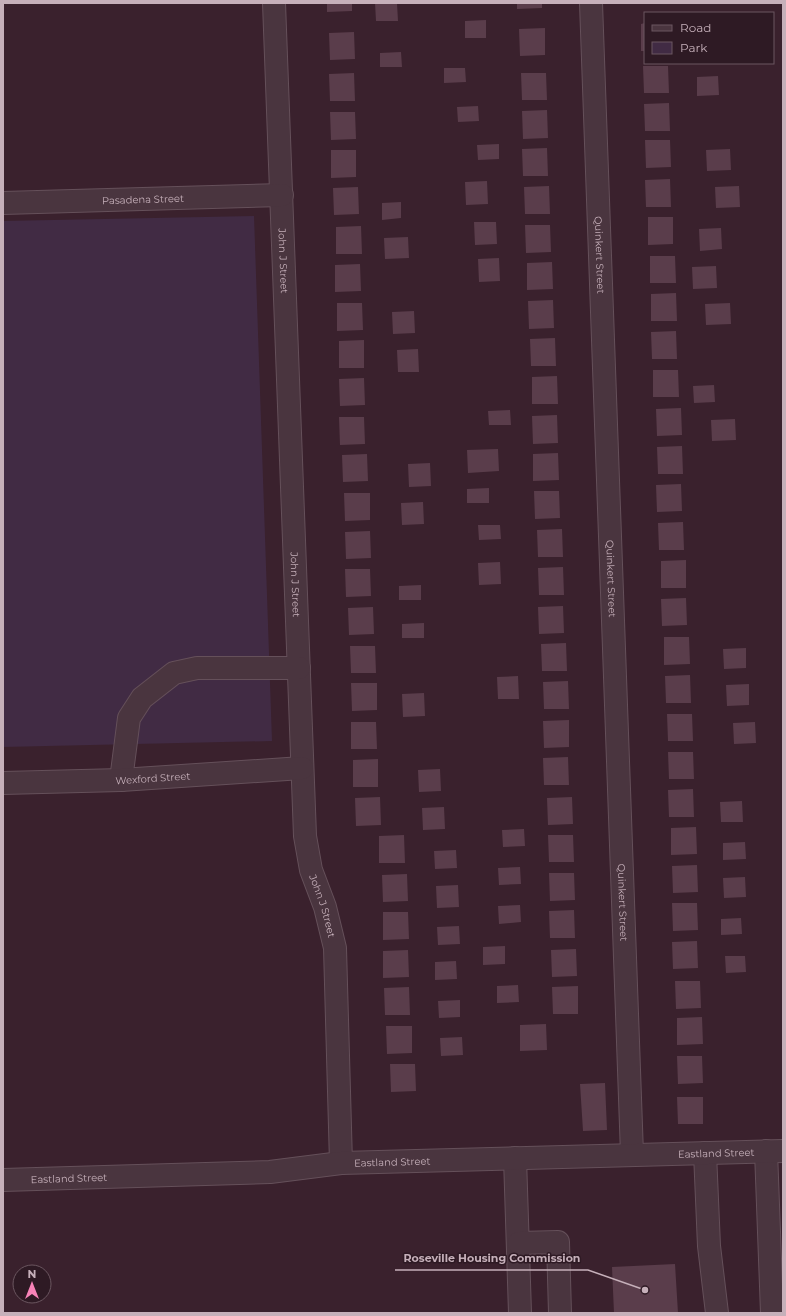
<svg xmlns="http://www.w3.org/2000/svg" width="786" height="1316" font-family="Montserrat,sans-serif">
	<style>
		.green { fill: #412b44 }
		.building { fill: #5a3d4b }
		.lines { fill: none; stroke-linecap: round; stroke-linejoin: round }
		.minor-casing { stroke: #65505a; stroke-width: 24 }
		.minor { stroke: #4a353f; stroke-width: 22 }
		.labels { text-anchor: middle; dominant-baseline: central; stroke-width: 3; stroke-linejoin: round; paint-order: stroke }
		.street-label { font-size: 10px; fill: #c6b0ba; stroke: #2e1a24 }
		.leader { fill: none; stroke: #c6b0ba; stroke-width: 1.5 }
		.callout-dot { fill: #c6b0ba; stroke: #2e1a24; stroke-width: 1.5 }
		.callout-label { font-size: 11px; text-anchor: middle; font-weight: bold; fill: #c6b0ba; stroke: #2e1a24; stroke-width: 3; stroke-linejoin: round; paint-order: stroke }
	</style>
	<rect width="100%" height="100%" fill="#3a212d"/>
	<!-- green -->
	<path class="green" d="M 254,216 L 272,741 L 3,747 L 3,221 Z"/>
	<!-- building -->
	<path class="building" d="M 327,3 L 352,3 L 352,11 L 327,12 Z
		M 375,3 L 397,3 L 398,21 L 376,21 Z
		M 517,3 L 542,3 L 542,8 L 517,9 Z
		M 486,20 L 486,38 L 465,38 L 465,21 Z
		M 645,23 L 645,51 L 641,51 L 641,24 Z
		M 545,28 L 545,55 L 520,56 L 519,29 Z
		M 354,32 L 355,59 L 330,60 L 329,33 Z
		M 401,52 L 402,67 L 380,67 L 380,53 Z
		M 643,66 L 668,66 L 669,93 L 644,93 Z
		M 444,68 L 465,68 L 466,82 L 444,83 Z
		M 354,73 L 355,101 L 330,101 L 329,74 Z
		M 521,73 L 546,73 L 547,100 L 522,100 Z
		M 718,76 L 719,95 L 697,96 L 697,77 Z
		M 669,103 L 670,131 L 645,131 L 644,104 Z
		M 478,106 L 479,121 L 458,122 L 457,107 Z
		M 547,110 L 548,138 L 523,139 L 522,111 Z
		M 330,112 L 355,112 L 356,139 L 331,140 Z
		M 645,140 L 670,140 L 671,167 L 646,168 Z
		M 499,144 L 499,159 L 478,160 L 477,145 Z
		M 547,148 L 548,176 L 523,176 L 522,149 Z
		M 730,149 L 731,170 L 707,171 L 706,150 Z
		M 331,150 L 356,150 L 356,177 L 331,178 Z
		M 670,179 L 671,207 L 646,207 L 645,180 Z
		M 487,181 L 488,204 L 466,205 L 465,182 Z
		M 549,186 L 550,214 L 525,214 L 524,187 Z
		M 739,186 L 740,207 L 716,208 L 715,187 Z
		M 358,187 L 359,214 L 334,215 L 333,188 Z
		M 401,202 L 401,218 L 382,220 L 382,203 Z
		M 648,217 L 673,217 L 673,244 L 648,245 Z
		M 474,222 L 496,222 L 497,244 L 475,245 Z
		M 525,225 L 550,225 L 551,252 L 526,253 Z
		M 361,226 L 362,254 L 336,254 L 336,227 Z
		M 721,228 L 722,249 L 700,251 L 699,229 Z
		M 408,237 L 409,258 L 385,259 L 384,238 Z
		M 650,256 L 675,256 L 676,283 L 650,283 Z
		M 499,258 L 500,281 L 479,282 L 478,259 Z
		M 552,262 L 553,289 L 527,290 L 527,263 Z
		M 360,264 L 361,291 L 335,292 L 335,265 Z
		M 716,266 L 717,288 L 693,289 L 692,267 Z
		M 676,293 L 677,321 L 651,321 L 651,294 Z
		M 553,300 L 554,328 L 529,329 L 528,301 Z
		M 337,303 L 362,303 L 363,330 L 337,331 Z
		M 730,303 L 731,324 L 706,325 L 705,304 Z
		M 414,311 L 415,333 L 393,334 L 392,312 Z
		M 676,331 L 677,359 L 652,359 L 651,332 Z
		M 555,338 L 556,366 L 531,366 L 530,339 Z
		M 364,340 L 364,368 L 339,368 L 339,341 Z
		M 418,349 L 419,372 L 398,372 L 397,350 Z
		M 653,370 L 678,370 L 679,397 L 653,397 Z
		M 557,376 L 558,404 L 532,404 L 532,377 Z
		M 364,378 L 365,405 L 340,406 L 339,379 Z
		M 714,385 L 715,402 L 694,403 L 693,386 Z
		M 681,408 L 682,435 L 657,436 L 656,409 Z
		M 510,410 L 511,425 L 489,425 L 488,411 Z
		M 557,415 L 558,443 L 533,444 L 532,416 Z
		M 339,417 L 364,417 L 365,444 L 340,445 Z
		M 735,419 L 736,440 L 712,441 L 711,420 Z
		M 682,446 L 683,474 L 658,474 L 657,447 Z
		M 498,449 L 499,471 L 468,473 L 467,450 Z
		M 558,453 L 559,480 L 533,481 L 533,454 Z
		M 367,454 L 368,481 L 343,482 L 342,455 Z
		M 430,463 L 431,486 L 409,487 L 408,464 Z
		M 681,484 L 682,511 L 657,512 L 656,485 Z
		M 489,488 L 489,503 L 467,503 L 467,489 Z
		M 534,491 L 559,491 L 560,518 L 535,519 Z
		M 344,493 L 370,493 L 370,520 L 345,521 Z
		M 423,502 L 424,524 L 402,525 L 401,503 Z
		M 683,522 L 684,550 L 659,550 L 658,523 Z
		M 478,525 L 500,525 L 501,539 L 479,540 Z
		M 562,529 L 563,557 L 538,557 L 537,530 Z
		M 370,531 L 371,558 L 346,559 L 345,532 Z
		M 686,560 L 686,588 L 661,588 L 661,561 Z
		M 500,562 L 501,584 L 479,585 L 478,563 Z
		M 563,567 L 564,595 L 539,595 L 538,568 Z
		M 345,569 L 370,569 L 371,596 L 346,597 Z
		M 421,585 L 421,600 L 399,600 L 399,586 Z
		M 686,598 L 687,625 L 662,626 L 661,599 Z
		M 563,606 L 564,633 L 539,634 L 538,607 Z
		M 373,607 L 374,634 L 349,635 L 348,608 Z
		M 424,623 L 424,638 L 402,638 L 402,624 Z
		M 664,637 L 689,637 L 690,664 L 664,665 Z
		M 566,643 L 567,671 L 542,671 L 541,644 Z
		M 350,646 L 375,646 L 376,673 L 351,673 Z
		M 746,648 L 746,668 L 724,669 L 723,649 Z
		M 690,675 L 691,703 L 666,703 L 665,676 Z
		M 518,676 L 519,699 L 498,699 L 497,677 Z
		M 568,681 L 569,709 L 544,709 L 543,682 Z
		M 351,683 L 377,683 L 377,710 L 352,711 Z
		M 749,684 L 749,705 L 727,706 L 726,685 Z
		M 424,693 L 425,716 L 403,717 L 402,694 Z
		M 667,714 L 692,714 L 693,741 L 668,741 Z
		M 569,720 L 569,747 L 544,748 L 543,721 Z
		M 351,722 L 376,722 L 377,749 L 351,749 Z
		M 755,722 L 756,743 L 734,744 L 733,723 Z
		M 668,752 L 693,752 L 694,779 L 669,779 Z
		M 568,757 L 569,785 L 544,785 L 543,758 Z
		M 378,759 L 378,787 L 353,787 L 353,760 Z
		M 440,769 L 441,791 L 419,792 L 418,770 Z
		M 693,789 L 694,817 L 669,817 L 668,790 Z
		M 380,797 L 381,825 L 356,826 L 355,798 Z
		M 572,797 L 573,824 L 548,825 L 547,798 Z
		M 742,801 L 743,822 L 721,822 L 720,802 Z
		M 444,807 L 445,829 L 423,830 L 422,808 Z
		M 696,827 L 697,854 L 671,855 L 671,828 Z
		M 524,829 L 525,846 L 503,847 L 502,830 Z
		M 404,835 L 405,863 L 379,863 L 379,836 Z
		M 548,835 L 573,835 L 574,862 L 549,862 Z
		M 745,842 L 746,859 L 723,860 L 723,843 Z
		M 456,850 L 457,868 L 435,869 L 434,851 Z
		M 697,865 L 698,892 L 673,893 L 672,866 Z
		M 520,867 L 521,884 L 499,885 L 498,868 Z
		M 549,873 L 574,873 L 575,900 L 550,901 Z
		M 407,874 L 408,901 L 383,902 L 382,875 Z
		M 745,877 L 746,897 L 724,898 L 723,878 Z
		M 458,885 L 459,907 L 437,908 L 436,886 Z
		M 672,903 L 697,903 L 698,930 L 673,931 Z
		M 520,905 L 521,922 L 499,924 L 498,906 Z
		M 574,910 L 575,938 L 550,938 L 549,911 Z
		M 383,912 L 408,912 L 409,939 L 383,940 Z
		M 741,918 L 742,934 L 721,935 L 721,919 Z
		M 459,926 L 460,944 L 438,945 L 437,927 Z
		M 697,941 L 698,968 L 673,969 L 672,942 Z
		M 505,946 L 505,964 L 483,965 L 483,947 Z
		M 576,949 L 577,976 L 552,977 L 551,950 Z
		M 408,950 L 409,977 L 383,978 L 383,951 Z
		M 725,956 L 745,956 L 746,972 L 726,973 Z
		M 456,961 L 457,979 L 435,980 L 435,962 Z
		M 675,981 L 700,981 L 701,1008 L 676,1009 Z
		M 518,985 L 519,1002 L 497,1003 L 497,986 Z
		M 578,986 L 578,1014 L 553,1014 L 552,987 Z
		M 409,987 L 410,1015 L 385,1015 L 384,988 Z
		M 460,1000 L 460,1017 L 439,1018 L 438,1001 Z
		M 702,1017 L 703,1044 L 677,1045 L 677,1018 Z
		M 546,1024 L 547,1050 L 520,1051 L 520,1025 Z
		M 386,1026 L 412,1026 L 412,1053 L 387,1054 Z
		M 462,1037 L 463,1055 L 441,1056 L 440,1038 Z
		M 677,1056 L 702,1056 L 703,1083 L 678,1084 Z
		M 390,1064 L 415,1064 L 416,1091 L 391,1092 Z
		M 605,1083 L 607,1130 L 583,1131 L 580,1084 Z
		M 677,1097 L 703,1097 L 703,1124 L 678,1124 Z
		M 675,1264 L 678,1313 L 614,1313 L 612,1267 Z"/>
	<g class="lines">
		<!-- minor casing -->
		<g class="minor-casing">
			<g id="minor">
				<path id="s1" d="M 274,3 L 305,836 L 311,870 L 325,907 L 335,948 L 341,1163"/>
				<path id="s2" d="M 591,3 L 632,1154"/>
				<path id="s3" d="M 3,203 L 282,195"/>
				<path d="M 121,780 L 129,718 L 142,698 L 174,673 L 197,668 L 299,668"/>
				<path id="s4" d="M 3,783 L 121,780 L 302,768"/>
				<path d="M 766,1151 L 772,1313"/>
				<path d="M 705,1153 L 709,1246 L 717,1313"/>
				<path d="M 515,1158 L 520,1313"/>
				<path id="s5" d="M 3,1180 L 270,1172 L 341,1163 L 783,1151"/>
				<path d="M 519,1243 L 558,1242 L 560,1313"/>
			</g>
		</g>
		<!-- minor -->
		<use href="#minor" class="minor"/>
	</g>
	<g class="labels">
		<!-- street labels -->
		<g class="street-label">
			<text stroke="none"><textPath href="#s3" startOffset="140">Pasadena Street</textPath></text>
			<text stroke="none"><textPath href="#s2" startOffset="252">Quinkert Street</textPath></text>
			<text stroke="none"><textPath href="#s1" startOffset="258">John J Street</textPath></text>
			<text stroke="none"><textPath href="#s2" startOffset="576">Quinkert Street</textPath></text>
			<text stroke="none"><textPath href="#s1" startOffset="582">John J Street</textPath></text>
			<text stroke="none"><textPath href="#s4" startOffset="150">Wexford Street</textPath></text>
			<text stroke="none"><textPath href="#s2" startOffset="900">Quinkert Street</textPath></text>
			<text stroke="none"><textPath href="#s1" startOffset="906">John J Street</textPath></text>
			<text stroke="none"><textPath href="#s5" startOffset="714">Eastland Street</textPath></text>
			<text stroke="none"><textPath href="#s5" startOffset="390">Eastland Street</textPath></text>
			<text stroke="none"><textPath href="#s5" startOffset="66">Eastland Street</textPath></text>
		</g>
	</g>
	<!-- callouts -->
	<path class="leader" d="M645 1290L588 1270H395"/>
	<circle class="callout-dot" cx="645" cy="1290" r="4"/>
	<g class="callout-label">
		<text x="492" y="1262">Roseville Housing Commission</text>
	</g>
	<!-- border -->
	<rect width="786" height="1316" fill="none" stroke="#c6b0ba" stroke-width="8"/>
	<!-- legend -->
	<rect x="644" y="12" width="130" height="52" fill="#2e1a24" stroke="#6b5660"/>
	<rect x="652" y="25" width="20" height="6" fill="#4a353f" stroke="#6b5660"/>
	<text x="680" y="32" font-size="12" fill="#c6b0ba">Road</text>
	<rect x="652" y="42" width="20" height="12" fill="#412b44" stroke="#6b5660"/>
	<text x="680" y="52" font-size="12" fill="#c6b0ba">Park</text>
	<!-- north arrow -->
	<g transform="translate(32 1284)"><circle r="19" fill="#2e1a24" stroke="#6b5660"/>
	<path d="M0-3L7 15L0 10L-7 15Z" fill="#f883b8"/>
	<text y="-6" font-size="11" font-weight="bold" text-anchor="middle" fill="#c6b0ba">N</text>
	</g>
</svg>
